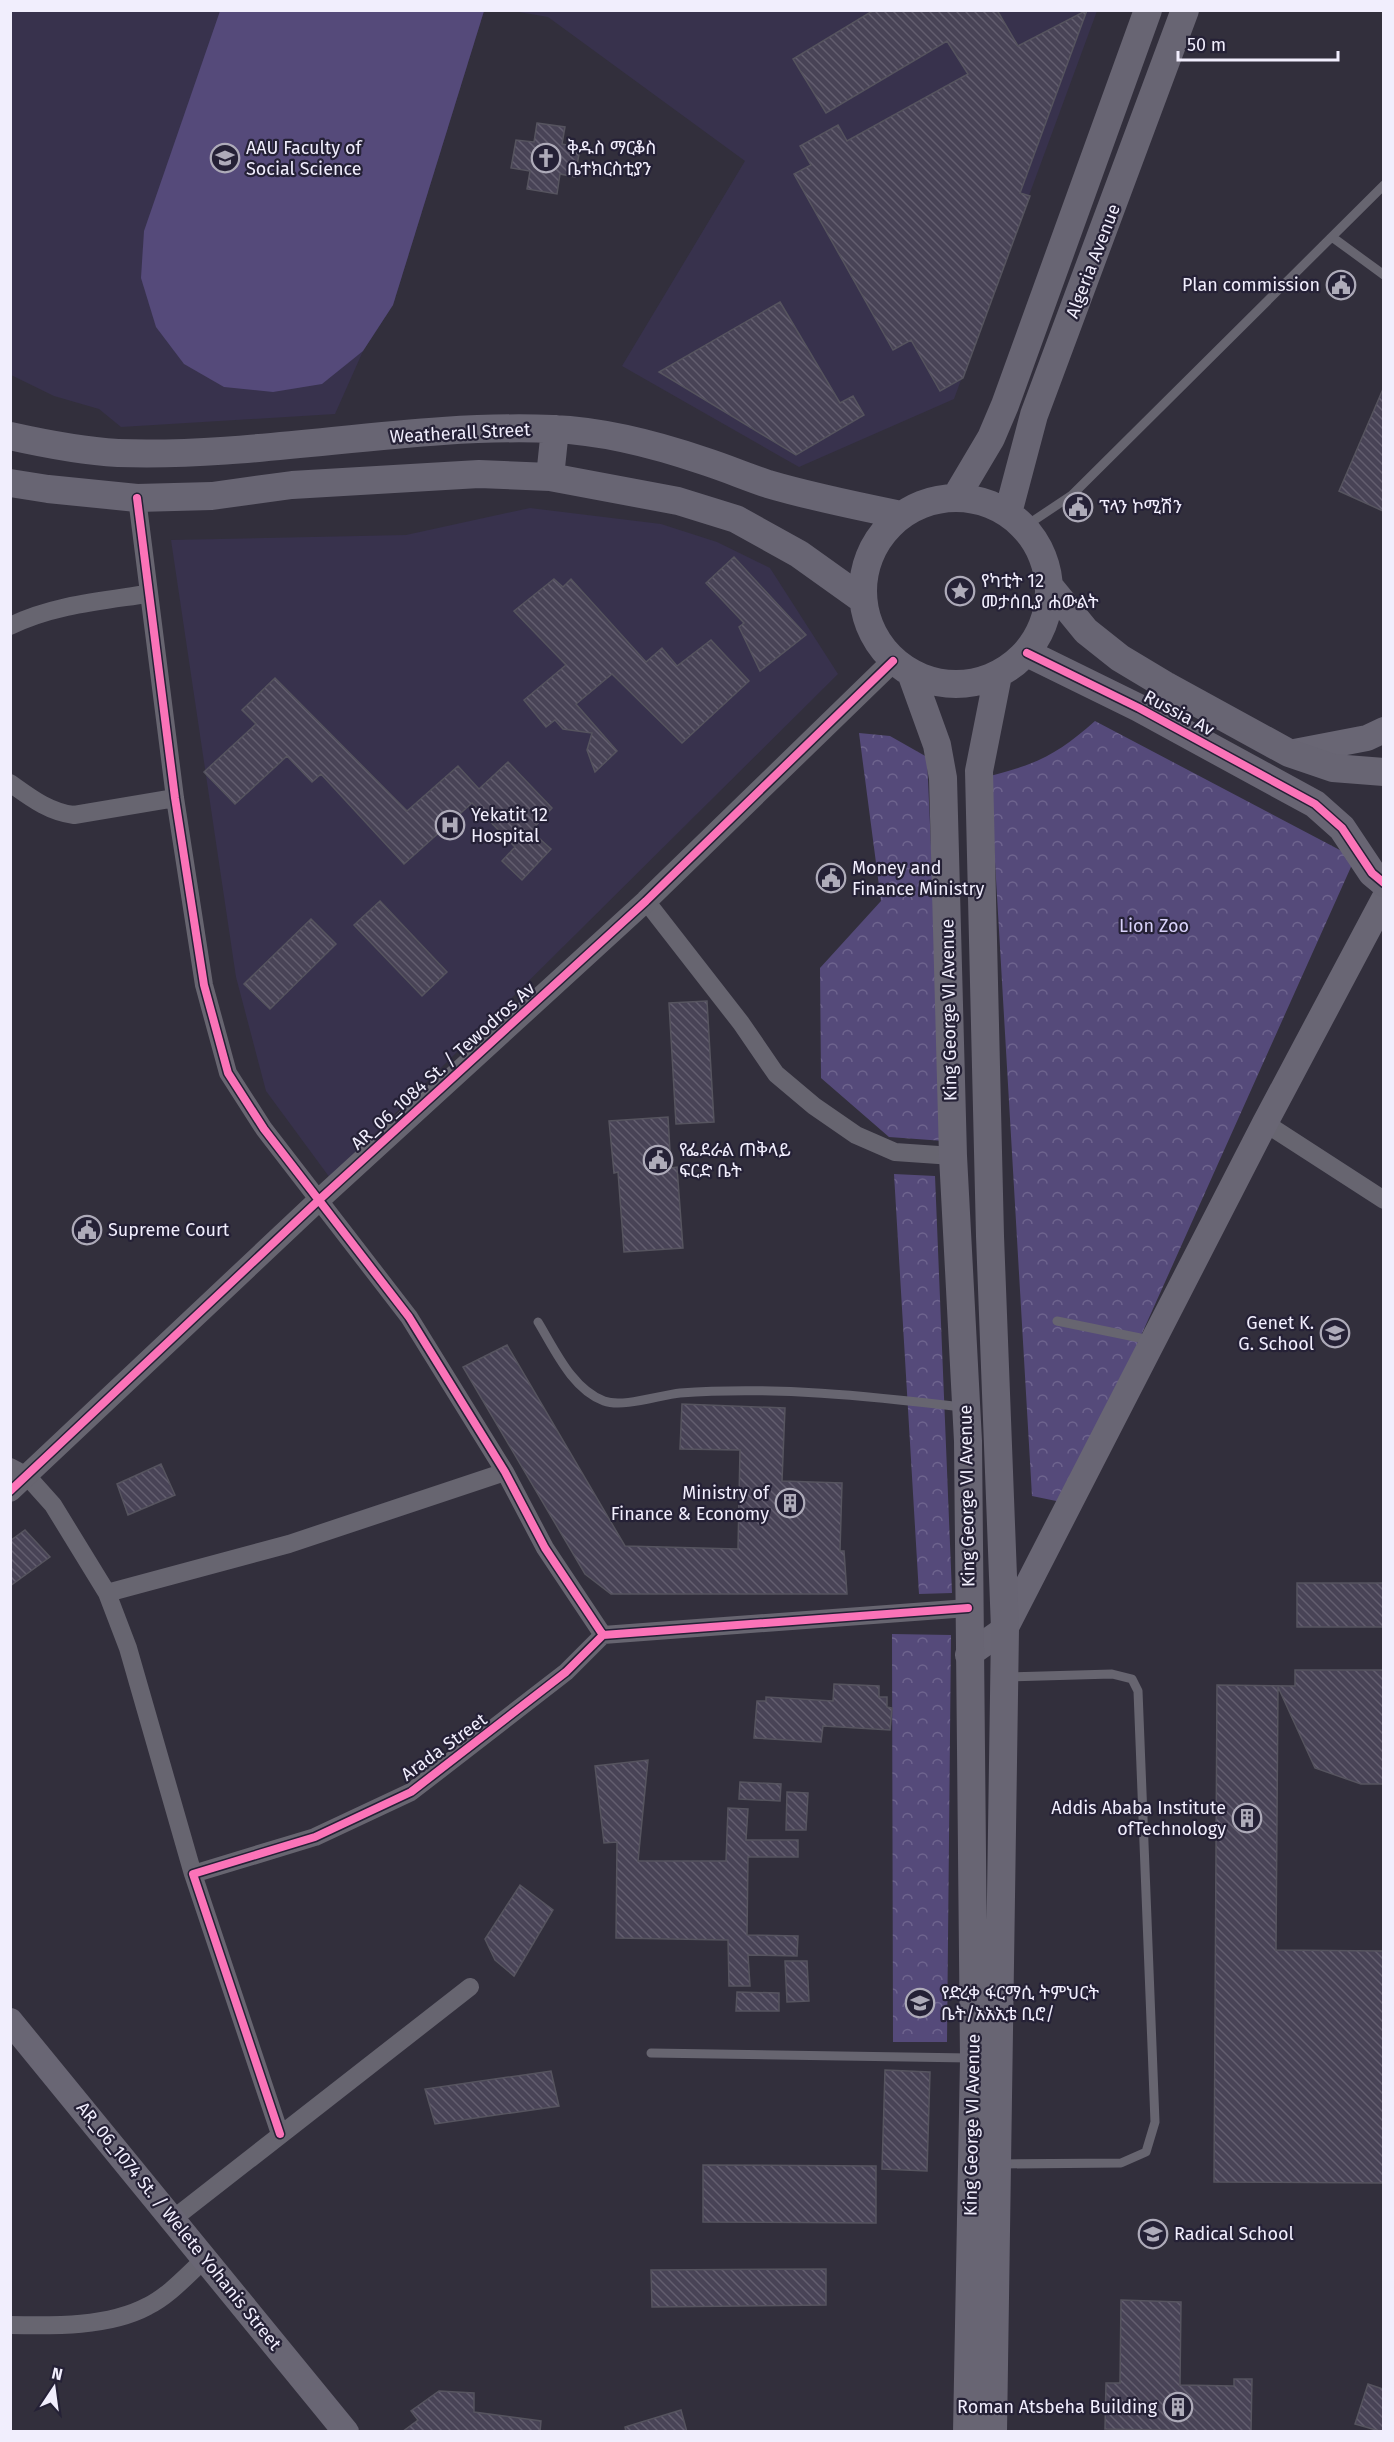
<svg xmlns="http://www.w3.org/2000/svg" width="1394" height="2442" font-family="'Fira Sans','Noto Sans Ethiopic',sans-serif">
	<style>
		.built { fill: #38324d }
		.park { fill: url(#park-crowns) }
		.pitch { fill: #554a7a }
		.building { fill: url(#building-back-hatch); stroke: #56545f; stroke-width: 1.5 }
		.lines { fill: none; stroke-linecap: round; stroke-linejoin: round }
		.service { stroke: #676570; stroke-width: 9 }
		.minor { stroke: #676570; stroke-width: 18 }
		.tertiary { stroke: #676570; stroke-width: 22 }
		.secondary { stroke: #696674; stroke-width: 26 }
		.primary { stroke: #686573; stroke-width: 28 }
		.cycleway-casing { stroke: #252136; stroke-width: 11 }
		.cycleway { stroke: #fb73b8; stroke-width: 8 }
		.labels { text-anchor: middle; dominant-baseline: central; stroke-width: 4.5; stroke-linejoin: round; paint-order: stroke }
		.poi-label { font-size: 18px; fill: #f1eefd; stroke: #252136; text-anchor: start }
		.street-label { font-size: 18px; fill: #f1eefd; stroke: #252136 }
		.park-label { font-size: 18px; fill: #d9d2fb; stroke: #252136 }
	</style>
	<defs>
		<pattern id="park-crowns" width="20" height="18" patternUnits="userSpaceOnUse" patternTransform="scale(1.5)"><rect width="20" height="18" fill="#554a7a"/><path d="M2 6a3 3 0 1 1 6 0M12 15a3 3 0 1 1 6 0" fill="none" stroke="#6e648e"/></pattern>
		<pattern id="building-back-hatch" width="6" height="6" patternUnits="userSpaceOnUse" patternTransform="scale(1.5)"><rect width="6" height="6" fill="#484356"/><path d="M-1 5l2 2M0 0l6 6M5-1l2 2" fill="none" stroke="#635e6f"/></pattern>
	</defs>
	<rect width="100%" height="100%" fill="#322f3c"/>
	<!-- built -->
	<path class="built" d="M 10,11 L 484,11 L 393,305 L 363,351 L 335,414 L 121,427 L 99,409 L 54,396 L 11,375 Z
		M 513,11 L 1097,11 L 954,399 L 799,467 L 622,366 L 745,161 L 548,17 Z
		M 530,508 L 661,524 L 717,542 L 770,568 L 838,674 L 330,1178 L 266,1091 L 236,977 L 171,540 L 406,535 Z"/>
	<!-- park -->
	<path class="park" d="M 1095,721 L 1355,858 L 1066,1503 L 1032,1496 L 990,776 C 1038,764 1059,753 1095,721 Z
		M 859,733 L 890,736 L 927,757 L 944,1141 L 889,1137 L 821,1078 L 820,968 L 881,901 Z
		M 894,1174 L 935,1176 L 952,1593 L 919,1594 Z
		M 892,1634 L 951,1635 L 947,2042 L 893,2042 Z"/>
	<!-- pitch -->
	<path class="pitch" d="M 220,11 L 484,11 L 393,305 L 363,351 L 322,384 L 273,392 L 224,387 L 184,364 L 156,327 L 141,278 L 144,231 Z"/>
	<!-- building -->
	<path class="building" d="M 874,10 L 997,10 L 1018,46 L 1087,10 L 1020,193 L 1030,196 L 963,378 L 940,391 L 911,340 L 893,350 L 794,174 L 811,165 L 800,146 L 838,125 L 847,141 L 968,74 L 947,41 L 826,113 L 793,59 Z
		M 537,123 L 565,127 L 562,144 L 580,148 L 575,177 L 560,174 L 557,194 L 527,189 L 530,171 L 511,168 L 516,140 L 534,142 Z
		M 780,302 L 840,403 L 853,396 L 864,415 L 796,455 L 659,372 Z
		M 1383,389 L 1383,511 L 1339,491 Z
		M 734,557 L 806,635 L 760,671 L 739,627 L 744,623 L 706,583 Z
		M 554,579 L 563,587 L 571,579 L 646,662 L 662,648 L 677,666 L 711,640 L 749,681 L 682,743 L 612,674 L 576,704 L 617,751 L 595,772 L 587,750 L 592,733 L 563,729 L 555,720 L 546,727 L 524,700 L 566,665 L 514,611 Z
		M 275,678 L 407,811 L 458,766 L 479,789 L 508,762 L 552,808 L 531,831 L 551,849 L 522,880 L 502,861 L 515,847 L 472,803 L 404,864 L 321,774 L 312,782 L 287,756 L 235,804 L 204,772 L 256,724 L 242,710 Z
		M 380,901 L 447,972 L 422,996 L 354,925 Z
		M 311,919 L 336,944 L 270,1009 L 244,984 Z
		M 707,1001 L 714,1122 L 676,1124 L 669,1003 Z
		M 668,1117 L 671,1168 L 677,1167 L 683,1248 L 624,1252 L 618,1172 L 614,1173 L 609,1121 Z
		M 507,1345 L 625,1546 L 738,1549 L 740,1450 L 680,1449 L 682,1404 L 785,1408 L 782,1481 L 842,1483 L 840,1551 L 844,1551 L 847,1594 L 611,1594 L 585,1574 L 463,1367 Z
		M 161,1464 L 175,1495 L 128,1515 L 117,1484 Z
		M 25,1530 L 50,1557 L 10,1586 L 10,1541 Z
		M 1297,1583 L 1383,1583 L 1383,1627 L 1297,1627 Z
		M 1295,1670 L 1383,1670 L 1383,1784 L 1361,1784 L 1315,1768 L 1278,1687 L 1276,1950 L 1383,1951 L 1383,2183 L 1214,2182 L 1217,1685 L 1295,1686 Z
		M 834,1684 L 879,1686 L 879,1697 L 887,1697 L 887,1707 L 892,1708 L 890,1730 L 823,1726 L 821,1742 L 754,1738 L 757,1701 L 766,1701 L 766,1697 L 833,1701 Z
		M 648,1760 L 638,1861 L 726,1861 L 728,1808 L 748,1809 L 746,1840 L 798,1840 L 798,1857 L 748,1857 L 747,1935 L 798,1936 L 797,1956 L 748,1955 L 750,1986 L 729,1986 L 728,1940 L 616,1938 L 617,1842 L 604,1843 L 595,1766 Z
		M 740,1782 L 781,1784 L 780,1801 L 739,1799 Z
		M 787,1792 L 808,1793 L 806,1830 L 786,1830 Z
		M 520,1885 L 553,1910 L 514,1976 L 495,1960 L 485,1939 Z
		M 785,1961 L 807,1961 L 809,2001 L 787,2002 Z
		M 737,1992 L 779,1993 L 779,2011 L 736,2011 Z
		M 885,2070 L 930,2072 L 927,2171 L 882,2169 Z
		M 551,2071 L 559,2106 L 435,2124 L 425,2089 Z
		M 703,2165 L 876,2166 L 876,2223 L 703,2222 Z
		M 826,2269 L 826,2305 L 652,2307 L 651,2270 Z
		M 1121,2300 L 1181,2302 L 1180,2385 L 1234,2386 L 1234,2379 L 1252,2379 L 1251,2432 L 1105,2429 L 1106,2383 L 1120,2383 Z
		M 1368,2384 L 1383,2389 L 1383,2432 L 1355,2424 Z
		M 439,2391 L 474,2393 L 474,2412 L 541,2421 L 540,2432 L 402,2432 L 418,2420 L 411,2411 Z
		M 681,2410 L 687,2432 L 626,2432 L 625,2427 Z"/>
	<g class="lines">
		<!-- service -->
		<path class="service" d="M 1332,237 L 1384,275
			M 1024,527 L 1072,495 L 1384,185
			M 1057,1321 L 1140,1338
			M 538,1322 C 555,1350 572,1389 604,1401 C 623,1408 660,1395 680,1393 C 774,1386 869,1396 962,1407
			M 651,2053 L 970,2058
			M 1001,2164 L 1121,2163 L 1146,2152 L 1155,2122 L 1138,1691 L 1132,1679 L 1112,1674 L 1008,1677"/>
		<!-- minor -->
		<path class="minor" d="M 137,498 L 175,798 L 204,985 L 228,1073 L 264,1129 L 409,1317 L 505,1472 L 545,1548 L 603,1635
			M 10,626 C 53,605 101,601 147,594
			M 10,783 C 31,798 49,812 74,815 L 175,798
			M 646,901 L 741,1023 L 776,1074 L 814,1106 L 856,1135 L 895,1152 L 953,1156
			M 1265,1123 L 1384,1200
			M 10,1467 L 27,1476 L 53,1505 L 107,1593 L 128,1648 L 193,1874
			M 107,1593 L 289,1544 L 505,1472
			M 280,2134 L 193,1874 L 315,1837 L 411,1792 L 566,1672 L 603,1635 L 968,1608
			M 173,2219 L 470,1987
			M 10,2325 C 54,2326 109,2327 148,2306 C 170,2295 188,2274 206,2258"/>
		<!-- tertiary -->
		<path class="tertiary" d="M 10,1491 L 320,1199 L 646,901 L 893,661"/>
		<!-- secondary -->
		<path class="secondary" d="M 1289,753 L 1367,738 L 1384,730
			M 968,1655 L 1005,1629 L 1265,1123 L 1384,899
			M 10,2021 L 346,2432"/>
		<!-- primary -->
		<path class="primary" d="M 10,436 C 46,444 82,451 118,453 C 263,458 408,423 553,429 C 603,431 657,445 704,461 C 726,468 747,477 768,484 C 812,497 857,506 901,515
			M 550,477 L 555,429
			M 10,483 L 48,489 L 137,498 L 212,496 L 292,485 L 479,474 L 550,477 L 678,501 L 736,519 L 799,554 L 862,599
			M 956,497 L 991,438 L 1005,405 L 1148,10
			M863 591a93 93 0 1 1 186 0a93 93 0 1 1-186 0Z
			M 1008,513 L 1034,415 L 1185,10
			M 1050,587 L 1086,631 L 1120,658 L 1165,685 L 1289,753 L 1333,768 L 1384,772
			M 1027,653 L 1139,708 L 1315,804 L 1342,828 L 1372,873 L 1384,883
			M 911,673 L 937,745 L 943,778 L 953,1156 L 968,1441 L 974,2059 L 967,2432
			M 993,2432 L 1005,1629 L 990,1236 L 979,771 L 998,675"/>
		<!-- cycleway casing -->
		<g class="cycleway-casing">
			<path id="cycleway" d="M 137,498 L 175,798 L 204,985 L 228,1073 L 264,1129 L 409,1317 L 505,1472 L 545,1548 L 603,1635
				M 1027,653 L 1139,708 L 1315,804 L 1342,828 L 1372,873 L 1384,883
				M 10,1491 L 320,1199 L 646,901 L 893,661
				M 280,2134 L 193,1874 L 315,1837 L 411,1792 L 566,1672 L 603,1635 L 968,1608"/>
		</g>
		<!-- cycleway -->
		<use href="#cycleway" class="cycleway"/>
	</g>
	<!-- icons -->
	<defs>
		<g id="university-ring" transform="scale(1.5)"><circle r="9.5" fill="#252136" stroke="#aeabb9" stroke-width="1.5"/><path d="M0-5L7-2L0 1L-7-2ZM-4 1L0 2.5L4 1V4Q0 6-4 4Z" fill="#aeabb9"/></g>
		<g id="church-ring" transform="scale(1.5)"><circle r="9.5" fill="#252136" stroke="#aeabb9" stroke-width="1.5"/><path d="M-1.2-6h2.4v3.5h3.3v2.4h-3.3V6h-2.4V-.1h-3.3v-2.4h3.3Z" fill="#aeabb9"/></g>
		<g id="civic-ring" transform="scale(1.5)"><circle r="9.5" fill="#252136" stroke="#aeabb9" stroke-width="1.5"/><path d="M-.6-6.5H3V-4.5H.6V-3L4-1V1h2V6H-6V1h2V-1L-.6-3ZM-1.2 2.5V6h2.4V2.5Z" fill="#aeabb9"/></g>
		<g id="sight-ring" transform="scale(1.5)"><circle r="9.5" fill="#252136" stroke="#aeabb9" stroke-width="1.5"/><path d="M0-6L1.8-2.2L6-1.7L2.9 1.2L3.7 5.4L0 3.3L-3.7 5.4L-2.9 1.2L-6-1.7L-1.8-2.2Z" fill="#aeabb9"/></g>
		<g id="hospital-ring" transform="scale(1.5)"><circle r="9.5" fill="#252136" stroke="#aeabb9" stroke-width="1.5"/><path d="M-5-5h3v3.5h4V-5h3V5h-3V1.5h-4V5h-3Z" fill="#aeabb9"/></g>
		<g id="school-ring" transform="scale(1.5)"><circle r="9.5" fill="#252136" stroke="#aeabb9" stroke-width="1.5"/><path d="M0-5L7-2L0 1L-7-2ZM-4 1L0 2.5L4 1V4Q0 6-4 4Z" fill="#aeabb9"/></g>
		<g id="building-ring" transform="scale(1.5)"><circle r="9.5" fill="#252136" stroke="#aeabb9" stroke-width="1.5"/><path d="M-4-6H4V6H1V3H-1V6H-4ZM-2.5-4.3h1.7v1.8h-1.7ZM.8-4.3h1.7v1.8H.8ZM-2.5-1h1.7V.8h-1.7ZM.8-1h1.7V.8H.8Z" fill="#aeabb9"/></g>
	</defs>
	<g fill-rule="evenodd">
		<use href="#university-ring" x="225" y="158"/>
		<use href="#church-ring" x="546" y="158"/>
		<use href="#civic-ring" x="1341" y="285"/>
		<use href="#civic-ring" x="1078" y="507"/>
		<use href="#sight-ring" x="960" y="591"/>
		<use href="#hospital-ring" x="450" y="825"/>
		<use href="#civic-ring" x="831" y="878"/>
		<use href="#civic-ring" x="658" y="1160"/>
		<use href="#civic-ring" x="87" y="1230"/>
		<use href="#school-ring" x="1335" y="1333"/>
		<use href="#building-ring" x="790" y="1503"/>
		<use href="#building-ring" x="1247" y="1818"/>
		<use href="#university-ring" x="920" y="2003"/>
		<use href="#school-ring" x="1153" y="2234"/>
		<use href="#building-ring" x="1178" y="2407"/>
	</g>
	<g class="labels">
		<!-- poi labels -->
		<g class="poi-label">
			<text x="246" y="148">AAU Faculty of<tspan x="246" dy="21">Social Science</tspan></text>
			<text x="567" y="148">ቅዱስ ማርቆስ<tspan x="567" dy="21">ቤተክርስቲያን</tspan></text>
			<text x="1320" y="285" text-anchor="end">Plan commission</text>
			<text x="1099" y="507">ፕላን ኮሚሽን</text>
			<text x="981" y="581">የካቲት 12<tspan x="981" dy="21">መታሰቢያ ሐውልት</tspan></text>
			<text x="471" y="815">Yekatit 12<tspan x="471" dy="21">Hospital</tspan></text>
			<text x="852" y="868">Money and<tspan x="852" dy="21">Finance Ministry</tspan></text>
			<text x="679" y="1150">የፌደራል ጠቅላይ<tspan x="679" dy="21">ፍርድ ቤት</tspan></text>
			<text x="108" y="1230">Supreme Court</text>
			<text x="1314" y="1323" text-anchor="end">Genet K.<tspan x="1314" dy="21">G. School</tspan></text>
			<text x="769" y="1493" text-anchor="end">Ministry of<tspan x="769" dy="21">Finance &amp; Economy</tspan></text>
			<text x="1226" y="1808" text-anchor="end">Addis Ababa Institute<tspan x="1226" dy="21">ofTechnology</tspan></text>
			<text x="941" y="1993">የድረቀ ፋርማሲ ትምህርት<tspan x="941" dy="21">ቤት/አአኢቴ ቢሮ/</tspan></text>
			<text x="1174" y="2234">Radical School</text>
			<text x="1157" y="2407" text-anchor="end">Roman Atsbeha Building</text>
		</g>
		<!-- street labels -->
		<g class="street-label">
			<text transform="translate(1093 261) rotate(-69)">Algeria Avenue</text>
			<text transform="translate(460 433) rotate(-3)">Weatherall Street</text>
			<text transform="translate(1179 713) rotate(28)">Russia Av</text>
			<text transform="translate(949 1010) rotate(-91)">King George VI Avenue</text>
			<text transform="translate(443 1066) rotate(-42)">AR_06_1084 St. / Tewodros Av</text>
			<text transform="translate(967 1496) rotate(-91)">King George VI Avenue</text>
			<text transform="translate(444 1747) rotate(-36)">Arada Street</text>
			<text transform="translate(972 2125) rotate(-89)">King George VI Avenue</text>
			<text transform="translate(179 2226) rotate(51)">AR_06_1074 St. / Welete Yohanis Street</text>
		</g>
		<!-- park labels -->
		<g class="park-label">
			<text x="1154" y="926">Lion Zoo</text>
		</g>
	</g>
	<!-- border -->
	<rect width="1394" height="2442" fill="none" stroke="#f1eefd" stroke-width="24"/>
	<!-- north arrow -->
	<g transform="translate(54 2388) rotate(13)" stroke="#252136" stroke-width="4.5" paint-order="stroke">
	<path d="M0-4.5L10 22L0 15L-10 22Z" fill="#f1eefd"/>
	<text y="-9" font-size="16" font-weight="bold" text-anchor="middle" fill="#f1eefd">N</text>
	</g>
	<!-- scale -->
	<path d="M1178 51v9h160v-9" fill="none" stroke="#f1eefd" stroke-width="3"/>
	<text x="1187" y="51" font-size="18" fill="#f1eefd" stroke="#252136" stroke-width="4.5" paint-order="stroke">50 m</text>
</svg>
